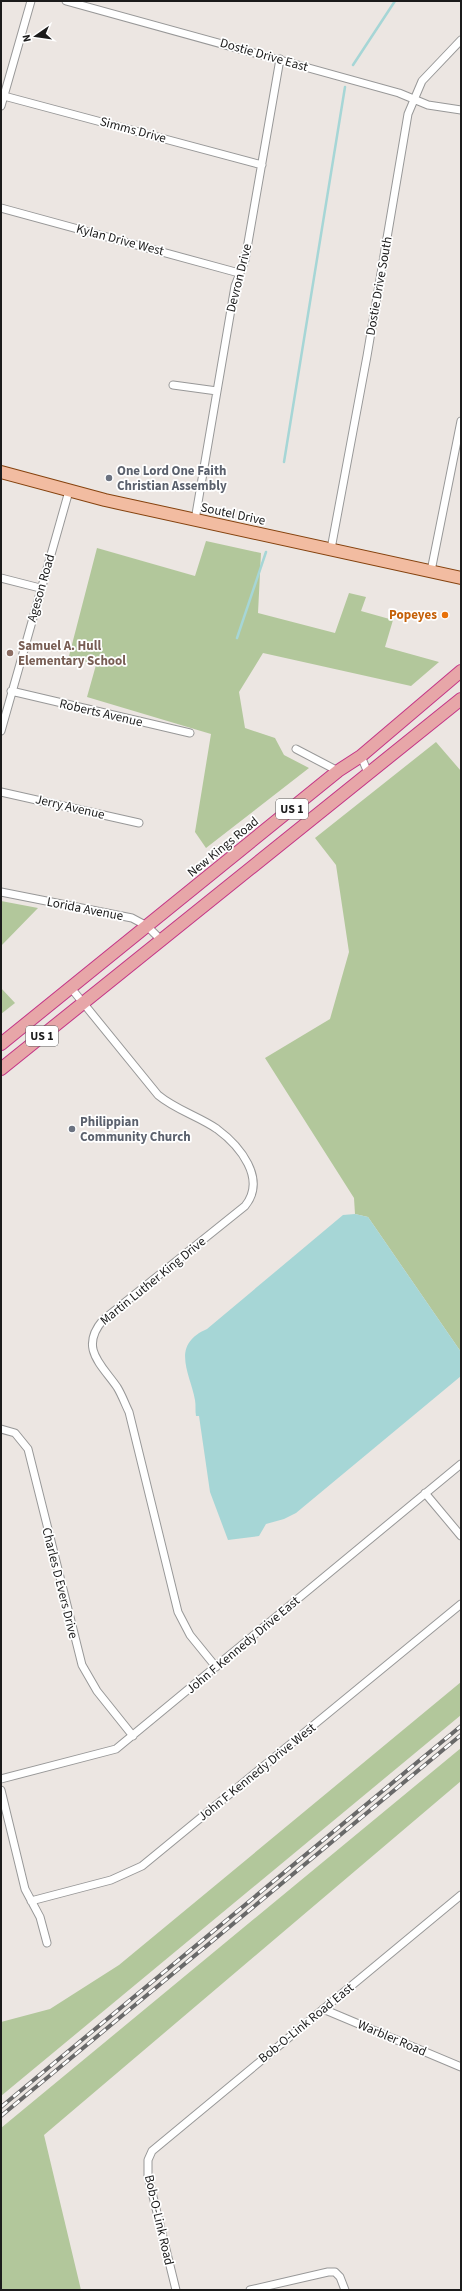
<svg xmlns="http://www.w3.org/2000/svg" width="462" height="2291" font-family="'Source Sans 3',sans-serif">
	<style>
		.forest { fill: #b2c79b }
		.water { fill: #a6d6d6 }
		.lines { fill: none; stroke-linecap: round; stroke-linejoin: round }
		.stream { stroke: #a6d6d6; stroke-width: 2.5 }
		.minor-casing { stroke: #989898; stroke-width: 9 }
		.primary-casing { stroke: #85420e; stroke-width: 14 }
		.trunk-casing { stroke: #c43587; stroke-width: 14 }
		.minor { stroke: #fff; stroke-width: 7 }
		.primary { stroke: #f2bca1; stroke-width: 12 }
		.trunk { stroke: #e7a6a8; stroke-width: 12 }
		.rail-casing { stroke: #696969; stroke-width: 4 }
		.rail { stroke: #fff; stroke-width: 2.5; stroke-dasharray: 8; stroke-linecap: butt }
		.worship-dot { fill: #6b7280; stroke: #fff; stroke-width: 1.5 }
		.food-dot { fill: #e8710a; stroke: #fff; stroke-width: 1.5 }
		.education-dot { fill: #8d6e63; stroke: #fff; stroke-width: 1.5 }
		.labels { text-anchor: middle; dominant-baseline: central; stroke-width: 3.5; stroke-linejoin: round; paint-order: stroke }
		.shield { fill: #fff; stroke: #5f5f5f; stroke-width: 1 }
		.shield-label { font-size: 12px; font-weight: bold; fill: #1b1b1b }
		.street-label { font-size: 13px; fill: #1b1b1b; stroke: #fff }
		.worship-label { font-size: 13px; font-weight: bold; fill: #5b616d; stroke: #fff; text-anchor: start }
		.food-label { font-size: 13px; font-weight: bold; fill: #c56008; stroke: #fff; text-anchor: end }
		.education-label { font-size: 13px; font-weight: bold; fill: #785e54; stroke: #fff; text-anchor: start }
	</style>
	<rect width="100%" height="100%" fill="#ece6e2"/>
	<!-- forest -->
	<path class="forest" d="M 206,541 L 261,553 L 258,613 L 335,633 L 349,593 L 366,597 L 361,611 L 393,620 L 385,647 L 439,662 L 411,686 L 263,653 L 239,692 L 245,728 L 275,738 L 284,755 L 309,768 L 206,848 L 195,832 L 211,734 L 87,697 L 96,665 L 69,656 L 97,548 L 195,576 Z
		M 436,742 L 461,771 L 461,1352 L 368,1217 L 355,1214 L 354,1198 L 265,1058 L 330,1019 L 349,952 L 336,865 L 315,838 Z
		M 1,901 L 38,908 L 1,946 Z
		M 1,988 L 15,1003 L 1,1014 Z
		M 461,1682 L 461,1715 L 1,2096 L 1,2022 L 50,2009 L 119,1965 Z
		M 461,1748 L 461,1781 L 44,2135 L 81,2290 L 1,2290 L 1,2128 Z"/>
	<!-- water -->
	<path class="water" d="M 355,1214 L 368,1217 L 461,1352 L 461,1376 L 296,1513 L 284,1519 L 266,1524 L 259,1536 L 228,1540 L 210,1492 L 199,1416 L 196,1416 C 195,1411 196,1405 195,1400 C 190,1373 170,1345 207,1329 L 343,1215 Z"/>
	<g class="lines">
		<!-- stream -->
		<path class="stream" d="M 353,65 L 395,1
			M 284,462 L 345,87
			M 237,638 L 266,552"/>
		<!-- minor casing -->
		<g class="minor-casing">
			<path id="minor" d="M 66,1 L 399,93 L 428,105 L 461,110
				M 4,96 L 262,165
				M 1,106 L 31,1
				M 1,208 L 239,273
				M 173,385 L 217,391
				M 195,520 L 235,286 L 245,260 L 280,59
				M 331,549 L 367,356 L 408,114 L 422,81 L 461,40
				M 431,571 L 461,421
				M 1,578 L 40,588
				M 11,691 L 190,733
				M 1,731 L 69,491
				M 296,749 L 338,771
				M 361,756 L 368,773
				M 1,792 L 139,823
				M 1,892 L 132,918 L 147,926 L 161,940
				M 71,988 L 158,1095 C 176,1110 198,1116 217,1129 C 240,1146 267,1179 245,1206 L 103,1320 C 79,1348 101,1364 117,1387 C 122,1395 125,1404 129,1412 L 178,1612 L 190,1635 L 216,1667
				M 1,1429 L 15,1433 L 28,1449 L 82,1665 L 97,1691 L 133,1736
				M 425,1493 L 461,1536
				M 1,1779 L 116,1749 L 461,1464
				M 1,1790 L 25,1889 L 40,1917 L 47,1943
				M 31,1901 L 111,1880 L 142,1866 L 461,1604
				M 323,2009 L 461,2067
				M 176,2290 L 148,2176 L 148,2160 L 152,2151 L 461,1895
				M 250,2290 L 328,2272 L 335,2272 L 340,2277 L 345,2290"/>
		</g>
		<!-- primary casing -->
		<g class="primary-casing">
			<path id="primary" d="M 1,472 L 105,500 L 461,578"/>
		</g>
		<!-- trunk casing -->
		<g class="trunk-casing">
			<path id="trunk" d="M 1,1044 L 338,771 L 361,756 L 461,671
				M 1,1069 L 461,699"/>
		</g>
		<!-- minor -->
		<use href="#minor" class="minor"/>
		<!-- primary -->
		<use href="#primary" class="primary"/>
		<!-- trunk -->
		<use href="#trunk" class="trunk"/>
		<!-- rail casing -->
		<g class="rail-casing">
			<path id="rail" d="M 1,2107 L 461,1726
				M 1,2116 L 461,1735"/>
		</g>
		<!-- rail -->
		<use href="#rail" class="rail"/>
	</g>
	<!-- markers -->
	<g class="worship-dot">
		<circle cx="109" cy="478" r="4"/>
		<circle cx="72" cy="1129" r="4"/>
	</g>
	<circle class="food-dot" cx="445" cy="615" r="4"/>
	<circle class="education-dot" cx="10" cy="653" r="4"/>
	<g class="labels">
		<!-- shield labels -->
		<g class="shield">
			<rect x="276" y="799" width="32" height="20" rx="3"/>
			<rect x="26" y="1026" width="32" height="20" rx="3"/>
		</g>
		<g class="shield-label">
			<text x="292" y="809">US 1</text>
			<text x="42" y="1036">US 1</text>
		</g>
		<!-- street labels -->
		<g class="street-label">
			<text transform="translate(264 55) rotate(16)">Dostie Drive East</text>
			<text transform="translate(133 130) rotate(15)">Simms Drive</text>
			<text transform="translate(120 240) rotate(15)">Kylan Drive West</text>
			<text transform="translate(239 278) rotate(-76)">Devron Drive</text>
			<text transform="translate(379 286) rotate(-80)">Dostie Drive South</text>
			<text transform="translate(233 514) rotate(12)">Soutel Drive</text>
			<text transform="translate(41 588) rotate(-74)">Ageson Road</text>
			<text transform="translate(101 713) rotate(13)">Roberts Avenue</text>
			<text transform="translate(70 807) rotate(13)">Jerry Avenue</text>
			<text transform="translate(223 847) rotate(-39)">New Kings Road</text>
			<text transform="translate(85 909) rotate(11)">Lorida Avenue</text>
			<text transform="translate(153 1281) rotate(-39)">Martin Luther King Drive</text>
			<text transform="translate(60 1583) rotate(76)">Charles D Evers Drive</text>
			<text transform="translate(243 1645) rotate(-40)">John F Kennedy Drive East</text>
			<text transform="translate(257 1772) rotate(-39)">John F Kennedy Drive West</text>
			<text transform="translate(306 2023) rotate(-39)">Bob-O-Link Road East</text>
			<text transform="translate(392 2038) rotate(23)">Warbler Road</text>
			<text transform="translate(159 2220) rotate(77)">Bob-O-Link Road</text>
		</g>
		<!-- worship labels -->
		<g class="worship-label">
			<text x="117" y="471">One Lord One Faith<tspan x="117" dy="15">Christian Assembly</tspan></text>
			<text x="80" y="1122">Philippian<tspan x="80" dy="15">Community Church</tspan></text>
		</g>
		<!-- food labels -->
		<g class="food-label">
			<text x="437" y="615">Popeyes</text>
		</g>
		<!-- education labels -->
		<g class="education-label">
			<text x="18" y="646">Samuel A. Hull<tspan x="18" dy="15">Elementary School</tspan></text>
		</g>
	</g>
	<!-- border -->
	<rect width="462" height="2291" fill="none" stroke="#1b1b1b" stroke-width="4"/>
	<!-- north arrow -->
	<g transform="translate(36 36) rotate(257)" stroke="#ffffff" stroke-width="3" paint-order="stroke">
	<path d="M0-3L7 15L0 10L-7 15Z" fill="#1b1b1b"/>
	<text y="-6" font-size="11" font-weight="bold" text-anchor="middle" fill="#1b1b1b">N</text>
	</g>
</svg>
